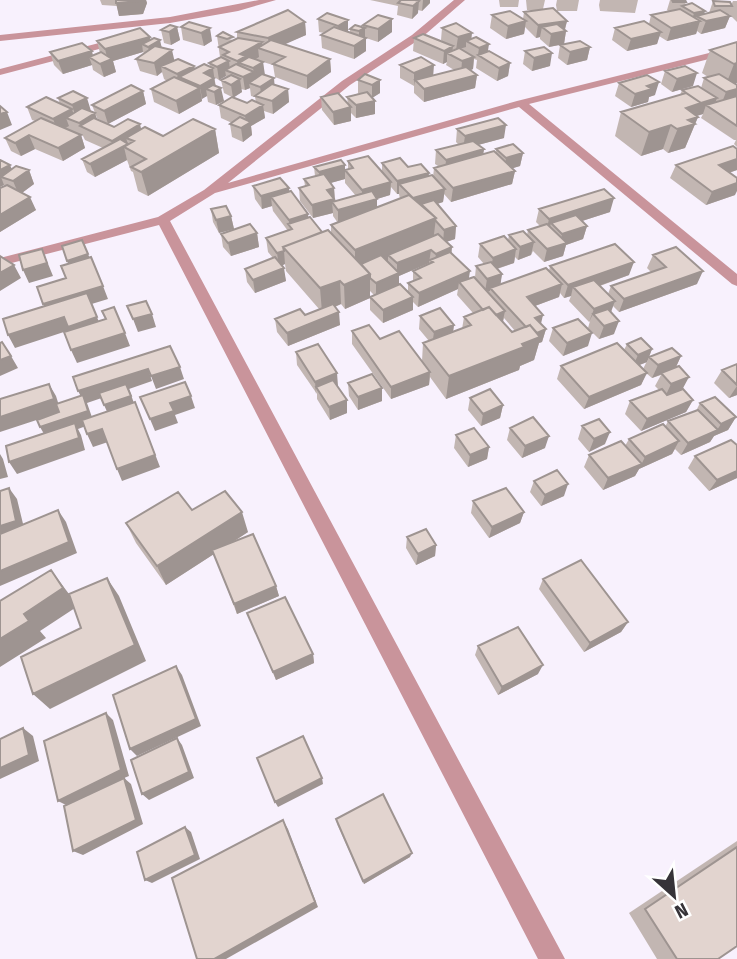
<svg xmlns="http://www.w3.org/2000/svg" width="737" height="959" font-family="'Fira Sans Condensed',sans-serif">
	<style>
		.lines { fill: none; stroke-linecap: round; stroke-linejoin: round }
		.minor { fill: #c9949b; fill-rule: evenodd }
		.wall { fill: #c2b6b2; fill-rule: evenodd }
		.shaded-wall { fill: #9e9491 }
		.building { fill: #e2d4cf; stroke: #9e9491; stroke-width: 2 }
	</style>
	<rect width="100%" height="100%" fill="#f8f1fd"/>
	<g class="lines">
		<!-- minor -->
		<path class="minor" d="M 259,0 L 276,0 L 238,11 L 170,23 L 0,41 L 0,35 L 170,17 Z
			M 454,0 L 465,0 L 420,39 L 350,85 L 228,183 L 517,101 L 737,46 L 737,52 L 529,104 L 737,274 L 737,286 L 732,284 L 519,107 L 215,193 L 170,221 L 565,959 L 538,959 L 159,225 L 0,266 L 0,258 L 158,217 L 204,190 L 342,81 L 412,35 Z
			M 118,38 L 123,41 L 122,43 L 0,75 L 0,69 Z"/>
	</g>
	<!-- wall -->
	<path class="wall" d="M 100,0 L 146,0 L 147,3 L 143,14 L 119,16 L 117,6 L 102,5 Z
		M 370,0 L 430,0 L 430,3 L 422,11 L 418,10 L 418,13 L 412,19 L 397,15 L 398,6 Z
		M 499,0 L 519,0 L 518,7 L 500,7 Z
		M 526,0 L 545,0 L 543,9 L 567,21 L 565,30 L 566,31 L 564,44 L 549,47 L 540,39 L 540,37 L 536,38 L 525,27 L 524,34 L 506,39 L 490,28 L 492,15 L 523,19 L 524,12 L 536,10 L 527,10 Z
		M 557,0 L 579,0 L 577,11 L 557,11 L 556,5 Z
		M 600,0 L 638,0 L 635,13 L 600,11 L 599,5 Z
		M 670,0 L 685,0 L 686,2 L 685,5 L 705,11 L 704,14 L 709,13 L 713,1 L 731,5 L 733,1 L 737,1 L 737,22 L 729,14 L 730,16 L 725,28 L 701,34 L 697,31 L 696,34 L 667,41 L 659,36 L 657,44 L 627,51 L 612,40 L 615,28 L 649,24 L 651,15 L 668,11 L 667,10 Z
		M 318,19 L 348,20 L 348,32 L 350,33 L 350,29 L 363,27 L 363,25 L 392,32 L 378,42 L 366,38 L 366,51 L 354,59 L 322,48 L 321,35 L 324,33 L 319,32 Z
		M 189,22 L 212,41 L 204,46 L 183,40 L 181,27 Z
		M 305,22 L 306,35 L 284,44 L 330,59 L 331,72 L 307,89 L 275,77 L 273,65 L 263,62 L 264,75 L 274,78 L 274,84 L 288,89 L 289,102 L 273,114 L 264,111 L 265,118 L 251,126 L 252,135 L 243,142 L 232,137 L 230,124 L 232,123 L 221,118 L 219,105 L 232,97 L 224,93 L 221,80 L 227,77 L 226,76 L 219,80 L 214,77 L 216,86 L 224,101 L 216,105 L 208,102 L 207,96 L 202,98 L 202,101 L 179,114 L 154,102 L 151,89 L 167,81 L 164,79 L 162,72 L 157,76 L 140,71 L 136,59 L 144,53 L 143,52 L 113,61 L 116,72 L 104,77 L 93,70 L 92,65 L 63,74 L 54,65 L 50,52 L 93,56 L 100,53 L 97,41 L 150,37 L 150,40 L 162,47 L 174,60 L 194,66 L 195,68 L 210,66 L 209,63 L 220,57 L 217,36 L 233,40 L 237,38 L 237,32 ZM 250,88 L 251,96 L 255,97 L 256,102 L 247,103 L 233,97 L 242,92 L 241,89 L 245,90 Z
		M 177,27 L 180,40 L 171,45 L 164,43 L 161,30 Z
		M 442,28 L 471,39 L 488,51 L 510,63 L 508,76 L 497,81 L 476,68 L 477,60 L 474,59 L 473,69 L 471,70 L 477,75 L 475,88 L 424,102 L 414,93 L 414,86 L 400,78 L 400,65 L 433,75 L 454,70 L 446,65 L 447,62 L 443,64 L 413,51 L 414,38 L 446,44 L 441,40 Z
		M 737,42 L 735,84 L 737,85 L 737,147 L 734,144 L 736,140 L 734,140 L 701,118 L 703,114 L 697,116 L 698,117 L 685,148 L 668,153 L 663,149 L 641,156 L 615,136 L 621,112 L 680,95 L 682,90 L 701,88 L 704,78 L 708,77 L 702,73 L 710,50 Z
		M 560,45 L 590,47 L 587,60 L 567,65 L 558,58 Z
		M 525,51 L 550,66 L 532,71 L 523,64 Z
		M 665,71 L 693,86 L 672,92 L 661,84 Z
		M 358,80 L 380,80 L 380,93 L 372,98 L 375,101 L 375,114 L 356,118 L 351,113 L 351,121 L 334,125 L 322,110 L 321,97 L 348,104 L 347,97 L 360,93 L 358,93 Z
		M 619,83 L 655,95 L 649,97 L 648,102 L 631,107 L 615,96 Z
		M 143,91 L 146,104 L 108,124 L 97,118 L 92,105 Z
		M 58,98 L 95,113 L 97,120 L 114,127 L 141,129 L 163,136 L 215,129 L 219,153 L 148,196 L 138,191 L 133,172 L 131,171 L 127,160 L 95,177 L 87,172 L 82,159 L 103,148 L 85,140 L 83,136 L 81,135 L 85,148 L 63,161 L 35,149 L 21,156 L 11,151 L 5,138 L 35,121 L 32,120 L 27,107 L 60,104 Z
		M 457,129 L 504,138 L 478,145 L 484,149 L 483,154 L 496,152 L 496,149 L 523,153 L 520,166 L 512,168 L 515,171 L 512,184 L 451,202 L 444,194 L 443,202 L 437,204 L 456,226 L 455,239 L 446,242 L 452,254 L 469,278 L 475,277 L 476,266 L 484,264 L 478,257 L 480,244 L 508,240 L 509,235 L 527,235 L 528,230 L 540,226 L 536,222 L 539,209 L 610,212 L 582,221 L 587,226 L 583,239 L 566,245 L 563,256 L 544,262 L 533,251 L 531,255 L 518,260 L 515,257 L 514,263 L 497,269 L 502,274 L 500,284 L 549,271 L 550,266 L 629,275 L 600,286 L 608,294 L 611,286 L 651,272 L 647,268 L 653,255 L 697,284 L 619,312 L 613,306 L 611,313 L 614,334 L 599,339 L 588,328 L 590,321 L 589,322 L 569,301 L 571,296 L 564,298 L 560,293 L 559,297 L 535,306 L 541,324 L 546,329 L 542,342 L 539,343 L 534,360 L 520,366 L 519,370 L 446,399 L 430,377 L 429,385 L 391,399 L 352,344 L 352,331 L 380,339 L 422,361 L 423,343 L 429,341 L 419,329 L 420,316 L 454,325 L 453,332 L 462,329 L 464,317 L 473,313 L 457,295 L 458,289 L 418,307 L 413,302 L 413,310 L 383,323 L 370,310 L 370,297 L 374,295 L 370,291 L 370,298 L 345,309 L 341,304 L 335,307 L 340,325 L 288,346 L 277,332 L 275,319 L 305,315 L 319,309 L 286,271 L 285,264 L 282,265 L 286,281 L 255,293 L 247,282 L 245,269 L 273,258 L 268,252 L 266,238 L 288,231 L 273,211 L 272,206 L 262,209 L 255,199 L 253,186 L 289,192 L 308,217 L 322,232 L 331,233 L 331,225 L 338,223 L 333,216 L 333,213 L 313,218 L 300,201 L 299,188 L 305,186 L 304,179 L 315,176 L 314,167 L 346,170 L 348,169 L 348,161 L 382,171 L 382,163 L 408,167 L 428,176 L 433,177 L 434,168 L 438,166 L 435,164 L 436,150 L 459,145 L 456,142 ZM 345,179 L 345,183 L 356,196 L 335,202 L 334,188 L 330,183 ZM 391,187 L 397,194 L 399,194 L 400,199 L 377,207 L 377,199 L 390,195 ZM 429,263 L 413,271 L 413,281 L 408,283 L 408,291 L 399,284 L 399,276 ZM 504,318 L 515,331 L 512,332 L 503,322 Z
		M 737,149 L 737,170 L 729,173 L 735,195 L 706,205 L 670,178 L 676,165 Z
		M 0,160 L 12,169 L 29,170 L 34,184 L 22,193 L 36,210 L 0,232 L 0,188 L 5,186 L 4,185 L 0,187 Z
		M 211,209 L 231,216 L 234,229 L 219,233 L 213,222 Z
		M 257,233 L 259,247 L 231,256 L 223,247 L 221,234 Z
		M 553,328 L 588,346 L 563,356 L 549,341 Z
		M 627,344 L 652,349 L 647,362 L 639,365 L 643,369 L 649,357 L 681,356 L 676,367 L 682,389 L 693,400 L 686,412 L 641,431 L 625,414 L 630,401 L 659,390 L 655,386 L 661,375 L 652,378 L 646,373 L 641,385 L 584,409 L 557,379 L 561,366 L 624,350 Z
		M 296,352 L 337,373 L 337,386 L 347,400 L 347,413 L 330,420 L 317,399 L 317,394 L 297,365 Z
		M 737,364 L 737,395 L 729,398 L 714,383 L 722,370 Z
		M 348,383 L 382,401 L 358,410 L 349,396 Z
		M 470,398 L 503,405 L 500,418 L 481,426 L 468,410 Z
		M 700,403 L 736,417 L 728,430 L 714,436 L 710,442 L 681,455 L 675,449 L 672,454 L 639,469 L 635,476 L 603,490 L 584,467 L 589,455 L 625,446 L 629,439 L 665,427 L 668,421 L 696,411 Z
		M 582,426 L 605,444 L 589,452 L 578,439 Z
		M 510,428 L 545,448 L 522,458 L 507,440 Z
		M 456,435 L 489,447 L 487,459 L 468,467 L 454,448 Z
		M 695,456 L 737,478 L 709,491 L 688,468 Z
		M 534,481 L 564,496 L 541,506 L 530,492 Z
		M 473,501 L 524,512 L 520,523 L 489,538 L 471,513 Z
		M 192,510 L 248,532 L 233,542 L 276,586 L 279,596 L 237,614 L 214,554 L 166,585 L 136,543 L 126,523 Z
		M 407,537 L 436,545 L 435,556 L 416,565 L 406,548 Z
		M 543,579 L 628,622 L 621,632 L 584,652 L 539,589 Z
		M 247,613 L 313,654 L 314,663 L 276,680 Z
		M 478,646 L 538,674 L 498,695 L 475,655 Z
		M 336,819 L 410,857 L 364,884 L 337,824 Z
		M 737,841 L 737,946 L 718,959 L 657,959 L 629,913 Z"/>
	<!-- shaded-wall -->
	<path class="shaded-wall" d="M 141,0 L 146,0 L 147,3 L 143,14 L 119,16 L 116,3 Z
		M 423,0 L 430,0 L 430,3 L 422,11 Z
		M 419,1 L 418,13 L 412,19 L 413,6 Z
		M 705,11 L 702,19 L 696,16 L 694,23 L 700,21 L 696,34 L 667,41 L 671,28 L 691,24 L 694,13 Z
		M 730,16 L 725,28 L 701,34 L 706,21 Z
		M 392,19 L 392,32 L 378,42 L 378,29 Z
		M 348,20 L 348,32 L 339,38 L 338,26 Z
		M 526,21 L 524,34 L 506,39 L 508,26 Z
		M 567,21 L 564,32 L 566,31 L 564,44 L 549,47 L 551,34 L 542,27 L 540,37 L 536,38 L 538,25 Z
		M 305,22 L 306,35 L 270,51 L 268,38 Z
		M 177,27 L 180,40 L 171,45 L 169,32 Z
		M 210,28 L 212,41 L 204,46 L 201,33 Z
		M 365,28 L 365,39 L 366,38 L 366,51 L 354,59 L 354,46 L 359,42 L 359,31 Z
		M 661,32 L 657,44 L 627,51 L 631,39 Z
		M 472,33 L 471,43 L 466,41 L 466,47 L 456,50 L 458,37 Z
		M 150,37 L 151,45 L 160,40 L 163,53 L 151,59 L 148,47 L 142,44 L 143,52 L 113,61 L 116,72 L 104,77 L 100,64 L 108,61 L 105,49 Z
		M 262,42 L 263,50 L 258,48 L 259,57 L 247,64 L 239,63 L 241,73 L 239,74 L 237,61 L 240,54 Z
		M 489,44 L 487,57 L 478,55 L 479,48 Z
		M 453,46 L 452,55 L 447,53 L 447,62 L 443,64 L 444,51 Z
		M 590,47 L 587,60 L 567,65 L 570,52 Z
		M 172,50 L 175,63 L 161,66 L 162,72 L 157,76 L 154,63 Z
		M 92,51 L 94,60 L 89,57 L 92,65 L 63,74 L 58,61 Z
		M 552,53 L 550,66 L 532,71 L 534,58 Z
		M 474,57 L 473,69 L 461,74 L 462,61 Z
		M 330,59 L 331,72 L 307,89 L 307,76 Z
		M 229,61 L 230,72 L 225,70 L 226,76 L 219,80 L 217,67 Z
		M 263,62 L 265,75 L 255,81 L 253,68 Z
		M 510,63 L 508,76 L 497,81 L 499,68 Z
		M 737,63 L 737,83 L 725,87 L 734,64 Z
		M 434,65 L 433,78 L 415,80 L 414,86 L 414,73 Z
		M 194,66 L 197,79 L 179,77 L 181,87 L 180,87 L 177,74 Z
		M 213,68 L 216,91 L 206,89 L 207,96 L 202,99 L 200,86 L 204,73 Z
		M 254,72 L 255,84 L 249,83 L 250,88 L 245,90 L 243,77 Z
		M 697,73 L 693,86 L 672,92 L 677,79 Z
		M 477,75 L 475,88 L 424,102 L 424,89 Z
		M 274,78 L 275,91 L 262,98 L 260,87 Z
		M 240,79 L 242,92 L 233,98 L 231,85 Z
		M 380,80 L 380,93 L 372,98 L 372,85 Z
		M 659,82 L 655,95 L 649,97 L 648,102 L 631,107 L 635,94 L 647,86 Z
		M 200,88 L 202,101 L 179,114 L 176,101 Z
		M 221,88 L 224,101 L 216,105 L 214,92 Z
		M 288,89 L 289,102 L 273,114 L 272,101 Z
		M 737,89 L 737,97 L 721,105 L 726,92 Z
		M 143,91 L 146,104 L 108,124 L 104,111 Z
		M 87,98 L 91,111 L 76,118 L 72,105 Z
		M 717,98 L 713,109 L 706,105 L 703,114 L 696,116 L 698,117 L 685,148 L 668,153 L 686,108 Z
		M 375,101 L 375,114 L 356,118 L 356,105 Z
		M 263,105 L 265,118 L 251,126 L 252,135 L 243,142 L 241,128 L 246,124 L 245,116 Z
		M 351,107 L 351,121 L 334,125 L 333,112 Z
		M 72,109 L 76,122 L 66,118 L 69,126 L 58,132 L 53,119 Z
		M 7,112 L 12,125 L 0,130 L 0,114 Z
		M 95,113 L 99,126 L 80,126 L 79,123 Z
		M 140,124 L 143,137 L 134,141 L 126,138 L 130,150 L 124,147 L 127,160 L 95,177 L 90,164 L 115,151 L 112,141 Z
		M 506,125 L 504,138 L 463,149 L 465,136 Z
		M 671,125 L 663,149 L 641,156 L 649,132 Z
		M 215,129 L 219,153 L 148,196 L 141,172 Z
		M 29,135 L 35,149 L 21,156 L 15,143 Z
		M 81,135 L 85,148 L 63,161 L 58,148 Z
		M 484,149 L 482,163 L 445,173 L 446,160 Z
		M 523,153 L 520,166 L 504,171 L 506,158 Z
		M 737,159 L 737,170 L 713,178 L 719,165 Z
		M 10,165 L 16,178 L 1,177 L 4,185 L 0,187 L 0,170 Z
		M 345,165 L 345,179 L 320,186 L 319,172 Z
		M 29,170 L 34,184 L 19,195 L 13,181 Z
		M 515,171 L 512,184 L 451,202 L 453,188 Z
		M 429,173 L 428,186 L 399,184 L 399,194 L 397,194 L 397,181 Z
		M 391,182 L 390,195 L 377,199 L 377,212 L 338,224 L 338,210 L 362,203 L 362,190 Z
		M 737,183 L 737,191 L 735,195 L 706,205 L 712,192 Z
		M 289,188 L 290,201 L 271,197 L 272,206 L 262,209 L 261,196 Z
		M 334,188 L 335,202 L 332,202 L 333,213 L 313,218 L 312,205 L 327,190 Z
		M 445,189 L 443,202 L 421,209 L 412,198 Z
		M 30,197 L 36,210 L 0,232 L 0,215 Z
		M 614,198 L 610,212 L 557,229 L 551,223 L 549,231 L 546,232 L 549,219 Z
		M 308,214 L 309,227 L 292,229 L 289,225 L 289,220 Z
		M 231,216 L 234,229 L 219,233 L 216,220 Z
		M 436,218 L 433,242 L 388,255 L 388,261 L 355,274 L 355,250 Z
		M 456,226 L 455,239 L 443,243 L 444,230 Z
		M 587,226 L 583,239 L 566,245 L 563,256 L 544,262 L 547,249 L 560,245 L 562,234 Z
		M 257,233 L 259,247 L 231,256 L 228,243 Z
		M 534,242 L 531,255 L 518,260 L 520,247 Z
		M 452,247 L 451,261 L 434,268 L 436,254 Z
		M 42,249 L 53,276 L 29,283 L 23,270 Z
		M 516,249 L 514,263 L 490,271 L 493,258 Z
		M 431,250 L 429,263 L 399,276 L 399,286 L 376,297 L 376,283 L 397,274 L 397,263 Z
		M 284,251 L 285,264 L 279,267 L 277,253 Z
		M 88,254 L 94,268 L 72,274 L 67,261 Z
		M 634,262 L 629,275 L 579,293 L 573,287 L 571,296 L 564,298 L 568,285 Z
		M 14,265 L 21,278 L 0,291 L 0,273 Z
		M 284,268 L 286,281 L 255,293 L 253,280 Z
		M 470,271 L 468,284 L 459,282 L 458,289 L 418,307 L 419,293 Z
		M 703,271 L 697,284 L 619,312 L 624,299 Z
		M 370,274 L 370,298 L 345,309 L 344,285 Z
		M 502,274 L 500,288 L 490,288 L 490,291 L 485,292 L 487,279 Z
		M 340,281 L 341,304 L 322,312 L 320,288 Z
		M 562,284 L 559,297 L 524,310 L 527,297 Z
		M 103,286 L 108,299 L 49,317 L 43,304 Z
		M 413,297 L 413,310 L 383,323 L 383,310 Z
		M 615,301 L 610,314 L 593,314 L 589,322 L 594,309 Z
		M 505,311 L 502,325 L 489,317 Z
		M 339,312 L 340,325 L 288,346 L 287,333 Z
		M 152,314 L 156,327 L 138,332 L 133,319 Z
		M 543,315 L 540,328 L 535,318 Z
		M 64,317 L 97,317 L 102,330 L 70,330 L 15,348 L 8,335 Z
		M 619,321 L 614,334 L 599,339 L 604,326 Z
		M 454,325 L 452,338 L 432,346 L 434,332 Z
		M 546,329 L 542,342 L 539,343 L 534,360 L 520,366 L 519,370 L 446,399 L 449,376 L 522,344 L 533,334 Z
		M 125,333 L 130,346 L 77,363 L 71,350 Z
		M 592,333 L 588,346 L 563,356 L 567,343 Z
		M 652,349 L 647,362 L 632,368 L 638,355 Z
		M 11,356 L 18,368 L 0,376 L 0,360 Z
		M 681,356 L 675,369 L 652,378 L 658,365 Z
		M 180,367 L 184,379 L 156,389 L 151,376 Z
		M 148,369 L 152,381 L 129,389 L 136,409 L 110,418 L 104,405 L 128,389 L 87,403 L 94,423 L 78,429 L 81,435 L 85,450 L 17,474 L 9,462 L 47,439 L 40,427 L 85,404 L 78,391 Z
		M 430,372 L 429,385 L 391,399 L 391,387 Z
		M 337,373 L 338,386 L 320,393 L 316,387 L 316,394 L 315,382 Z
		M 647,373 L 641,385 L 584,409 L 589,397 Z
		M 689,377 L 682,390 L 665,397 L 671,384 Z
		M 49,384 L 56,396 L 61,412 L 0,432 L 0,417 Z
		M 737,386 L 737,395 L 729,398 Z
		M 382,388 L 382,401 L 358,410 L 358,397 Z
		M 191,396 L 195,408 L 175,415 L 178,423 L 155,431 L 150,419 L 170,403 Z
		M 347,400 L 347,413 L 330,420 L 329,407 Z
		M 693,400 L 686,412 L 641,431 L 647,419 Z
		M 135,402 L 160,467 L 122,481 L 117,469 Z
		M 503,405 L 500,418 L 481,426 L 483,414 Z
		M 736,417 L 728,430 L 714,436 L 710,442 L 681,455 L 688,443 L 717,430 L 721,424 Z
		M 102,429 L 108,442 L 93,447 L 87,434 Z
		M 610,432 L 605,444 L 589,452 L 594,439 Z
		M 549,436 L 545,448 L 522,458 L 525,446 Z
		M 679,441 L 672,454 L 639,469 L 645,457 Z
		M 489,447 L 487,459 L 468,467 L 470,455 Z
		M 0,454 L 3,459 L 8,477 L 0,479 Z
		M 642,464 L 635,476 L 603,490 L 608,478 Z
		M 737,471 L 737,478 L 709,491 L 717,480 Z
		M 568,484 L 564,496 L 541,506 L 545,495 Z
		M 9,488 L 17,499 L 25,532 L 0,541 L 0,526 Z
		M 58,510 L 66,522 L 77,553 L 0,586 L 0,571 Z
		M 242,512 L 248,532 L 166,585 L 157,566 Z
		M 524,512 L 520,523 L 489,538 L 492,527 Z
		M 436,545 L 435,556 L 416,565 L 418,554 Z
		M 51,570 L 78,606 L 40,631 L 46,638 L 0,667 L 0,639 Z
		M 107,578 L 119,596 L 146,661 L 50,709 L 33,694 L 135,645 Z
		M 276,586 L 279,596 L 237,614 L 234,604 Z
		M 628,622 L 621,632 L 584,652 L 590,643 Z
		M 313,654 L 314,663 L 276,680 L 273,672 Z
		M 543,665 L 538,674 L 498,695 L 502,687 Z
		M 176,666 L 182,675 L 201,726 L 137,756 L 130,749 Z
		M 106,713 L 113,720 L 129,776 L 124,778 L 131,784 L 143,824 L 83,855 L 73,851 L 68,806 L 58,801 Z
		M 23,728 L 33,736 L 39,761 L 0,779 L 0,768 Z
		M 177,738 L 182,745 L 194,778 L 149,800 L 142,794 Z
		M 322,778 L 323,784 L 278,807 L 275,802 Z
		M 283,820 L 288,829 L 318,907 L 226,959 L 214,959 Z
		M 185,827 L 191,832 L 200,859 L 152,883 L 145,880 Z
		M 412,853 L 410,857 L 364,884 L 363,881 Z"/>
	<!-- building -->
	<path class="building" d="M 116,0 L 141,0 L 140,1 L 116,3 Z
		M 401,0 L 415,0 L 419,1 L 413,6 L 398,3 Z
		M 672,0 L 685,0 L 686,2 L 673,2 Z
		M 713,1 L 730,2 L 732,6 L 715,6 Z
		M 692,3 L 705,11 L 694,13 L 682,6 Z
		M 553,8 L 567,21 L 538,25 L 524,12 Z
		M 680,9 L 700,21 L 671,28 L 651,15 Z
		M 288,10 L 305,22 L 268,38 L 237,32 Z
		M 720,10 L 730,16 L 706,21 L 696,16 Z
		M 510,11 L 526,21 L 508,26 L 492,15 Z
		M 327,13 L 348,20 L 338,26 L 318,19 Z
		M 378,15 L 392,19 L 378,29 L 363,25 Z
		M 644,21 L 661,32 L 631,39 L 615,28 Z
		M 189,22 L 210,28 L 201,33 L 181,27 Z
		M 456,23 L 472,33 L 458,37 L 442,28 Z
		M 557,24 L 566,31 L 551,34 L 542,27 Z
		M 170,25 L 177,27 L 169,32 L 161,30 Z
		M 355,25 L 365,28 L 359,31 L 350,29 Z
		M 334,27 L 366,38 L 354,46 L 321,35 Z
		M 140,28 L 150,37 L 105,49 L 97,41 Z
		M 223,32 L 233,37 L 227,39 L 217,36 Z
		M 423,34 L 453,46 L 444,51 L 414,38 Z
		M 476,37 L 489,44 L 479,48 L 466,41 Z
		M 154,38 L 160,40 L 148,47 L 142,44 Z
		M 238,38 L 262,42 L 240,54 L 246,56 L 237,61 L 223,55 L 229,52 L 219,47 Z
		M 271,40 L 330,59 L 307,76 L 273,64 L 285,57 L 258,48 Z
		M 580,41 L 590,47 L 570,52 L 560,45 Z
		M 737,42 L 737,63 L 734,64 L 710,50 Z
		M 82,43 L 92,51 L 58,61 L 50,52 Z
		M 155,46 L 172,50 L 154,63 L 136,59 Z
		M 544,47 L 552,53 L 534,58 L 525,51 Z
		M 459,48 L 474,57 L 462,61 L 447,53 Z
		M 489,51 L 510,63 L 499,68 L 478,55 Z
		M 101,52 L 112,59 L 100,64 L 89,57 Z
		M 221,57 L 229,61 L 217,67 L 209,63 Z
		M 249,57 L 263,62 L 253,68 L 239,63 Z
		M 421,57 L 434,65 L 414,73 L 400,65 Z
		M 178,59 L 194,66 L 177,74 L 161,66 Z
		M 204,64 L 213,68 L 204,73 L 214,78 L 200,86 L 179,77 Z
		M 236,64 L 254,72 L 243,77 L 225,70 Z
		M 685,66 L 697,73 L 677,79 L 665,71 Z
		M 466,67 L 477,75 L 424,89 L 415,80 Z
		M 262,74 L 274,78 L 260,87 L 249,83 Z
		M 365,74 L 380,80 L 372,85 L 358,80 Z
		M 719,74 L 737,85 L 737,89 L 726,92 L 704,78 Z
		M 231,75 L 240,79 L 231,85 L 221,80 Z
		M 647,75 L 659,82 L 647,86 L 652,89 L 635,94 L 619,83 Z
		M 174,77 L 200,88 L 176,101 L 151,89 Z
		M 272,84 L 288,89 L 272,101 L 255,96 Z
		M 131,85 L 143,91 L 104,111 L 92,105 Z
		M 213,85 L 221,88 L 214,92 L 206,89 Z
		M 698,86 L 717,98 L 701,103 L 682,90 Z
		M 73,91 L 87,98 L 72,105 L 58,98 Z
		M 367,92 L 375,101 L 356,105 L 347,97 Z
		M 338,93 L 351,107 L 333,112 L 321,97 Z
		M 686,93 L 701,103 L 686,108 L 698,117 L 688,120 L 695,124 L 677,129 L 671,125 L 649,132 L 621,112 Z
		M 737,96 L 737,126 L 706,105 Z
		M 46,97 L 72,109 L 53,119 L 27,107 Z
		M 232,97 L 247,103 L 252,100 L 263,105 L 245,116 L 219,105 Z
		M 0,106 L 7,112 L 0,114 Z
		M 82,108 L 95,113 L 79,123 L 66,118 Z
		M 240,117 L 251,122 L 241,128 L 230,124 Z
		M 41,118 L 81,135 L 58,148 L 29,135 L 15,143 L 5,138 Z
		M 94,118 L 114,127 L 128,119 L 140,124 L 112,141 L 80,126 Z
		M 498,118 L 506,125 L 465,136 L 457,129 Z
		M 193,119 L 215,129 L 141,172 L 131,167 L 146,159 L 124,147 L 134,141 L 126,138 L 145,127 L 163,136 Z
		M 120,139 L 128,144 L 90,164 L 82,159 Z
		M 473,141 L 484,149 L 446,160 L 436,150 Z
		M 513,144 L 523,153 L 506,158 L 496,149 Z
		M 733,146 L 737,149 L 737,159 L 719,165 L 737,178 L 737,183 L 712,192 L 676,165 Z
		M 494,151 L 515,171 L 453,188 L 434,168 Z
		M 368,156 L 391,182 L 362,190 L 345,170 L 353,168 L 348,161 Z
		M 400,158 L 408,167 L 421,164 L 429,173 L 397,181 L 382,163 Z
		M 0,160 L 10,165 L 0,170 Z
		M 341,160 L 345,165 L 319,172 L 314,167 Z
		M 16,166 L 29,170 L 13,181 L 1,177 Z
		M 324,174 L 334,188 L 327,190 L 334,199 L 312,205 L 299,188 L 309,185 L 304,179 Z
		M 432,175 L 445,189 L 413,198 L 399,184 Z
		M 280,178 L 289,188 L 261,196 L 253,186 Z
		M 7,185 L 30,197 L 0,215 L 0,188 Z
		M 604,189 L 614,198 L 549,219 L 539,209 Z
		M 291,191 L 308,214 L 289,220 L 271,197 Z
		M 372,191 L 377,199 L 338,210 L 332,202 Z
		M 409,195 L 436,218 L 355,250 L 331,225 Z
		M 434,200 L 456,226 L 444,230 L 435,220 L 436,218 L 421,204 Z
		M 226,206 L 231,216 L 216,220 L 211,209 Z
		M 576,215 L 587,226 L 562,234 L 551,223 Z
		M 310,217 L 322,232 L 283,247 L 284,251 L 277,253 L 266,238 L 292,229 L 288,224 Z
		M 250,224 L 257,233 L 228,243 L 221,234 Z
		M 547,224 L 567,243 L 547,249 L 528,230 Z
		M 328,230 L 370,274 L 344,285 L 340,281 L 320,288 L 283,247 Z
		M 523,231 L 534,242 L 520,247 L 509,235 Z
		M 438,234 L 452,247 L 436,254 L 431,250 L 397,263 L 388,255 Z
		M 504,236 L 516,249 L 493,258 L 480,244 Z
		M 82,240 L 88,254 L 67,261 L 62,246 Z
		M 615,244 L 634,262 L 568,285 L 550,266 Z
		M 676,247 L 703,271 L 624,299 L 611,286 L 666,267 L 653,255 Z
		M 42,249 L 47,263 L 23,270 L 19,255 Z
		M 450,252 L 470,271 L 419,293 L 408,283 L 421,278 L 413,271 L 433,262 L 430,260 Z
		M 381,255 L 399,273 L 376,283 L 370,278 L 370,274 L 361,264 Z
		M 0,256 L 14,265 L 0,273 Z
		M 91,257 L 103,286 L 43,304 L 37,287 L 66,278 L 61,266 Z
		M 275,257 L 284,268 L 253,280 L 245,269 Z
		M 491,262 L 502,274 L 487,279 L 476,266 Z
		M 546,268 L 562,284 L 527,297 L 543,315 L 535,318 L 546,329 L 537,333 L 530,325 L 526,327 L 490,288 Z
		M 474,277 L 505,311 L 496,315 L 489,307 L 483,310 L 459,282 Z
		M 594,280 L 615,301 L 594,309 L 573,287 Z
		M 400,284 L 413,297 L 383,310 L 370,297 Z
		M 87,293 L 97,317 L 68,327 L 64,317 L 8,335 L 3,319 Z
		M 146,301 L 152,314 L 133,319 L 127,306 Z
		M 333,304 L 339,312 L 287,333 L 275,319 L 300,309 L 305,315 Z
		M 114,307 L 125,333 L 71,350 L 64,332 L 106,319 L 102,311 Z
		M 489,307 L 512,332 L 530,325 L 540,337 L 522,344 L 524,347 L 449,376 L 423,343 L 471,325 L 464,317 Z
		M 440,308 L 454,325 L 434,332 L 420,316 Z
		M 608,309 L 619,321 L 604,326 L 593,314 Z
		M 578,319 L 592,333 L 567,343 L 553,328 Z
		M 369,325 L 380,339 L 399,331 L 430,372 L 391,387 L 352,331 Z
		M 641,338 L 652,349 L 638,355 L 627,344 Z
		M 2,342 L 11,356 L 0,360 L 0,343 Z
		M 617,343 L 647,373 L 589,397 L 561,366 Z
		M 318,344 L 337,373 L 315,382 L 296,352 Z
		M 170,346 L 180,367 L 151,376 L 148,369 L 78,391 L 73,377 Z
		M 672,348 L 681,356 L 658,365 L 649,357 Z
		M 737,364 L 737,385 L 722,370 Z
		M 679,366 L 689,377 L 671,384 L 661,373 Z
		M 372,374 L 382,388 L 358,397 L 348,383 Z
		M 333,380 L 347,400 L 329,407 L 316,387 Z
		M 185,382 L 191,396 L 170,403 L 174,411 L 150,419 L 140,397 Z
		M 49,384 L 54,399 L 0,417 L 0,399 Z
		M 126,384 L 131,396 L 104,405 L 99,393 Z
		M 490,389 L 503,405 L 483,414 L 470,398 Z
		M 662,389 L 667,395 L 683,389 L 693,400 L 647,419 L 630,401 Z
		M 83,395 L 88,411 L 40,427 L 37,420 L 59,412 L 56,404 Z
		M 715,397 L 736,417 L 721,424 L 700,403 Z
		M 135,402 L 155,455 L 117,469 L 102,429 L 87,434 L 82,420 Z
		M 698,410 L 718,430 L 688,443 L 668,421 Z
		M 533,417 L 549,436 L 525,446 L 510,428 Z
		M 599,419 L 610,432 L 594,439 L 582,426 Z
		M 75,423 L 79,438 L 9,462 L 6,446 Z
		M 663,424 L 679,441 L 645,457 L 629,439 Z
		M 474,428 L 489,447 L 470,455 L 456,435 Z
		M 731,440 L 737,445 L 737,471 L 717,480 L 695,456 Z
		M 621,441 L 642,464 L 608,478 L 589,455 Z
		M 557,470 L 568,484 L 545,495 L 534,481 Z
		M 9,488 L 16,521 L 0,526 L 0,491 Z
		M 506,488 L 524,512 L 492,527 L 473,501 Z
		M 225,491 L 242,512 L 157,566 L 126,523 L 178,492 L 192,510 Z
		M 58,510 L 69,542 L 0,571 L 0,534 Z
		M 426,529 L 436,545 L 418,554 L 407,537 Z
		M 253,534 L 276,586 L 234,604 L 212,550 Z
		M 581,560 L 628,622 L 590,643 L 543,579 Z
		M 51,570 L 63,588 L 24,614 L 29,621 L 0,639 L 0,601 Z
		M 107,578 L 135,645 L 33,694 L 21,657 L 81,628 L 69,594 Z
		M 285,597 L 313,654 L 273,672 L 247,613 Z
		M 518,627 L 543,665 L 502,687 L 478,646 Z
		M 176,666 L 196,719 L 130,749 L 113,695 Z
		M 106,713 L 121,770 L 58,801 L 44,741 Z
		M 23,728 L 29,755 L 0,768 L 0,739 Z
		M 303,736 L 322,778 L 275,802 L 257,758 Z
		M 177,738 L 189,772 L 142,794 L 131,760 Z
		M 124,778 L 136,820 L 73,851 L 64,806 Z
		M 383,794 L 412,853 L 363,881 L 336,819 Z
		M 283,820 L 315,902 L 214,959 L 197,959 L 172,878 Z
		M 185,827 L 195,855 L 145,880 L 137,852 Z
		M 737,847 L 737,946 L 718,959 L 677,959 L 645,909 Z"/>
	<!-- north arrow -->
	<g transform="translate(674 896) rotate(153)" stroke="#ffffff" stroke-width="5" paint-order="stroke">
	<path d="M0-5L12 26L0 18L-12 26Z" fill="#363338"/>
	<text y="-10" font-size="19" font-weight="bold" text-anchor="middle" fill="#363338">N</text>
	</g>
</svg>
